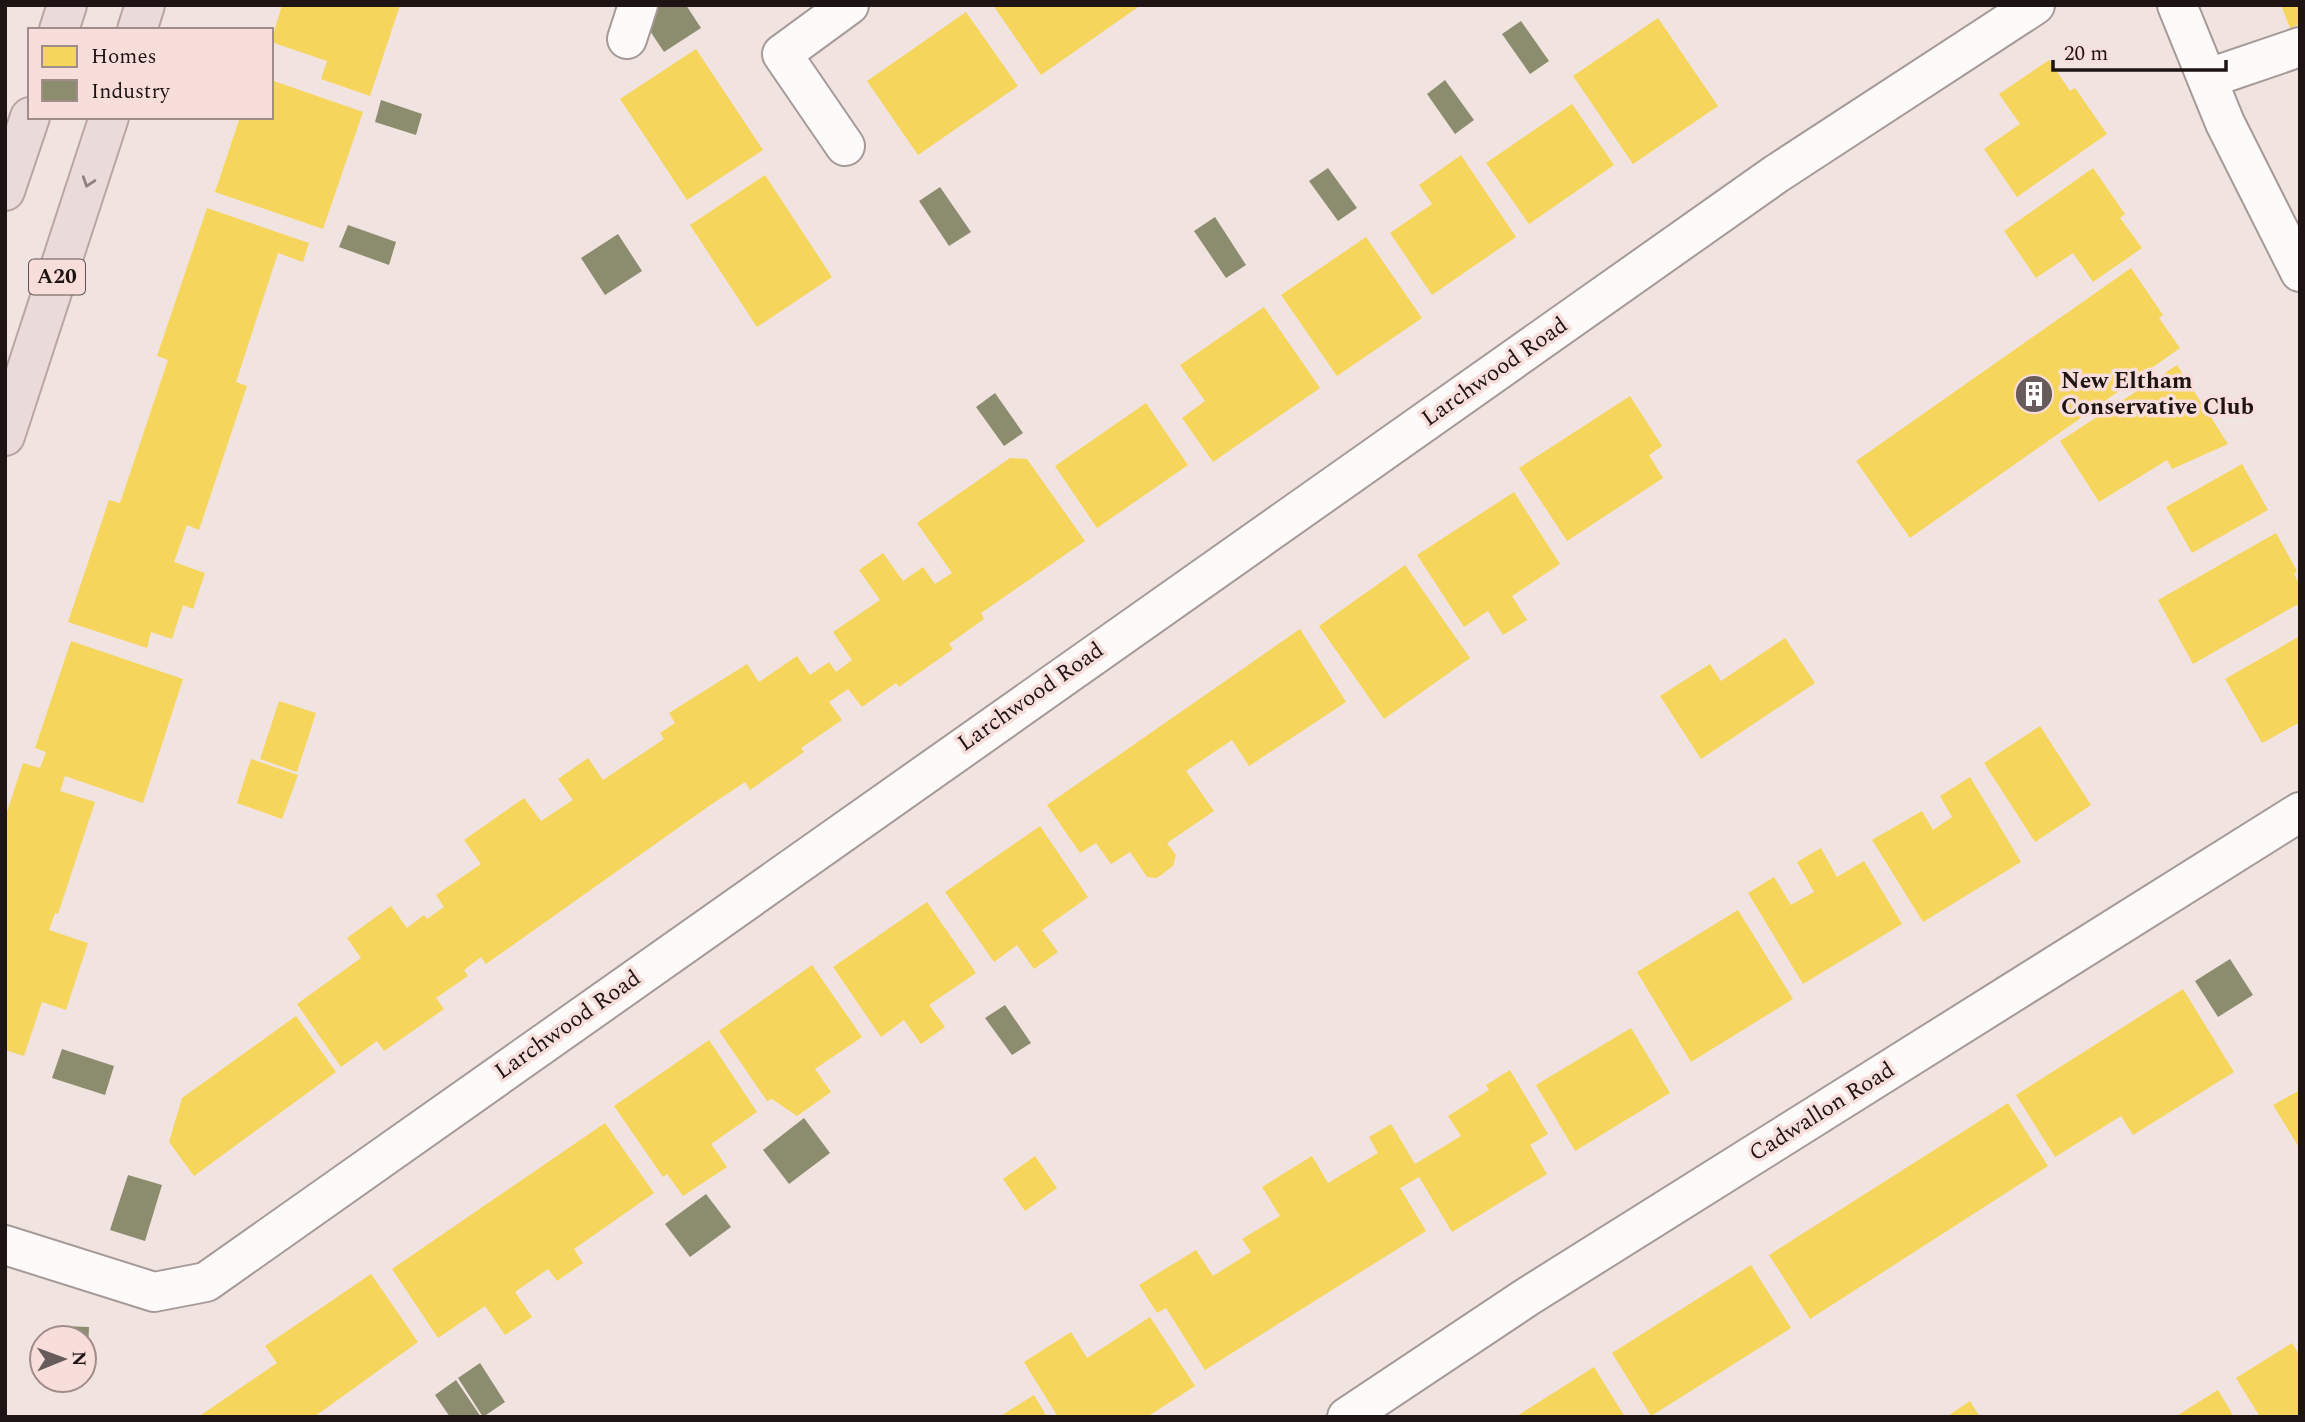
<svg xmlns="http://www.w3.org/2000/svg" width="2305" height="1422" font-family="Spectral,serif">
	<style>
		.homes { fill: #f6d55c }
		.industry { fill: #8c8c6e }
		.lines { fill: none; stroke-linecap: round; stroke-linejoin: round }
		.minor-casing { stroke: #a59a98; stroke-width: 42 }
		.highway-casing { stroke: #b9a5a2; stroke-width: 42 }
		.minor { stroke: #fdfbfa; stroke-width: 38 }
		.highway { stroke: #eadbda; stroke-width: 38 }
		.oneway { stroke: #8e8180 }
		.labels { text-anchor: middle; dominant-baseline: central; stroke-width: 7; stroke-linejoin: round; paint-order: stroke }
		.shield { fill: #f7deda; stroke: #5e514f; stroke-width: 2 }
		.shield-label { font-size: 21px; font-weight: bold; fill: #1d1413 }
		.street-label { font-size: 23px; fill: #1d1413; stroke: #f7deda }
		.poi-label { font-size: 23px; font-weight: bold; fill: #1d1413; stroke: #f7deda; text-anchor: start }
	</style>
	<rect width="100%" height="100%" fill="#f1e3e0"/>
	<!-- homes -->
	<path class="homes" d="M 282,5 L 400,5 L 370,96 L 321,79 L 327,61 L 271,42 Z
		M 993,5 L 1141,5 L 1041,75 Z
		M 2281,5 L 2300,5 L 2300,24 L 2290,28 Z
		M 966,12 L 1018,86 L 918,155 L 867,81 Z
		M 1658,18 L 1718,106 L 1633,164 L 1573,76 Z
		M 696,49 L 763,150 L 687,200 L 620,99 Z
		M 2049,60 L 2070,91 L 2075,88 L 2107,134 L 2017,197 L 1984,149 L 2020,124 L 1999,94 Z
		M 271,80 L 363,112 L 323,229 L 215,192 L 240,117 L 271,117 Z
		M 1572,104 L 1614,165 L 1529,224 L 1486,163 Z
		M 1461,155 L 1516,237 L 1432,295 L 1390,233 L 1432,204 L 1419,185 Z
		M 2093,168 L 2125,214 L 2120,218 L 2142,248 L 2093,282 L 2073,253 L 2036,278 L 2004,231 Z
		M 765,175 L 832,277 L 757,327 L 690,225 Z
		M 207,208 L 309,243 L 303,262 L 278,253 L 236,382 L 247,386 L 199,530 L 187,525 L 174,562 L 205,573 L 193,609 L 183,605 L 172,639 L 151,632 L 147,648 L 68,622 L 109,500 L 120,503 L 168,360 L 157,356 Z
		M 1366,237 L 1422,318 L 1337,376 L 1281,295 Z
		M 2131,268 L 2163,315 L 2159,318 L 2180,348 L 1910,538 L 1856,461 Z
		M 1264,307 L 1320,388 L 1213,462 L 1182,418 L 1205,401 L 1180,365 Z
		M 2177,365 L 2228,444 L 2172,469 L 2167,460 L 2099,502 L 2060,441 Z
		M 1630,396 L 1662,446 L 1649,455 L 1663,478 L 1567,541 L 1519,468 Z
		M 1146,403 L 1188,465 L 1097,528 L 1055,466 Z
		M 1010,458 L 1027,459 L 1085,541 L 981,613 L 984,619 L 949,644 L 953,649 L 899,687 L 896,683 L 862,707 L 848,689 L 829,702 L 842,720 L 801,748 L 804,752 L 750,790 L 745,782 L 709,806 L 486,964 L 481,957 L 464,970 L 468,976 L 436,998 L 444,1009 L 384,1051 L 377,1041 L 341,1067 L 297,1004 L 361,958 L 347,938 L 391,906 L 407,928 L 424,915 L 427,919 L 444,907 L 436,895 L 481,864 L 464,840 L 524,798 L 541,821 L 573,800 L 558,779 L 588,758 L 603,780 L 664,739 L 660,733 L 675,723 L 669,713 L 747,664 L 759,682 L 797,656 L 810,675 L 829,662 L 836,672 L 852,660 L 833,632 L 880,600 L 859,570 L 883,553 L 903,581 L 923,567 L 935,584 L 952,573 L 917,523 Z
		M 2242,464 L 2268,510 L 2192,553 L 2166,507 Z
		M 1514,492 L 1560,564 L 1512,596 L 1527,620 L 1503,635 L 1488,611 L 1464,627 L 1417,555 Z
		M 2276,533 L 2297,571 L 2294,574 L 2300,585 L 2300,603 L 2193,664 L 2158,600 Z
		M 1405,565 L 1470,658 L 1384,719 L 1319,626 Z
		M 1300,629 L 1346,702 L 1249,766 L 1232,740 L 1186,771 L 1214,811 L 1167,843 L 1176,855 L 1173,866 L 1157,878 L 1147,877 L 1130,852 L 1111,864 L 1096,843 L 1080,853 L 1047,805 Z
		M 2300,636 L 2300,722 L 2262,743 L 2225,679 Z
		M 1785,638 L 1815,683 L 1701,759 L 1660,696 L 1710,664 L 1721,681 Z
		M 71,641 L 183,679 L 143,803 L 65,776 L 60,791 L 95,802 L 58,914 L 55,913 L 49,930 L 88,943 L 66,1010 L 42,1002 L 24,1056 L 5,1050 L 5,818 L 23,763 L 40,768 L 46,752 L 35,748 Z
		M 279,701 L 316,713 L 297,772 L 260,759 Z
		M 2040,726 L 2091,805 L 2035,842 L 1984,763 Z
		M 251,759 L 298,775 L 282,819 L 237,803 Z
		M 1970,777 L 2021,862 L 1923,922 L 1872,840 L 1922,811 L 1933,830 L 1952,817 L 1940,796 Z
		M 1040,826 L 1088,897 L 1042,930 L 1058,952 L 1034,969 L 1017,945 L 994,962 L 945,892 Z
		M 1821,848 L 1837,877 L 1864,861 L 1902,924 L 1803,984 L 1748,893 L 1774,877 L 1791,905 L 1814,892 L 1797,862 Z
		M 927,902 L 976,973 L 929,1005 L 945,1027 L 921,1044 L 904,1020 L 881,1037 L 833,967 Z
		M 1738,910 L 1793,999 L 1691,1062 L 1637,972 Z
		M 812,965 L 862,1037 L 815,1069 L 831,1092 L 797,1116 L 772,1099 L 767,1101 L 719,1031 Z
		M 2183,989 L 2234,1072 L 2133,1135 L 2121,1116 L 2055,1157 L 2016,1095 Z
		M 296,1016 L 336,1072 L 194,1176 L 169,1142 L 182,1098 Z
		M 1631,1028 L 1670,1093 L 1575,1151 L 1536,1085 Z
		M 709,1040 L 757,1112 L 711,1144 L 727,1167 L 683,1196 L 667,1174 L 663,1177 L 614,1106 Z
		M 1510,1070 L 1548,1134 L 1530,1145 L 1547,1174 L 1452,1232 L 1419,1177 L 1400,1188 L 1426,1231 L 1205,1370 L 1166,1308 L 1157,1313 L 1139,1285 L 1196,1250 L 1213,1276 L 1251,1252 L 1242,1239 L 1280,1216 L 1262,1187 L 1312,1156 L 1328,1183 L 1378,1153 L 1369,1137 L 1391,1124 L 1415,1164 L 1461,1136 L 1448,1116 L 1489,1090 L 1486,1085 Z
		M 2300,1090 L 2300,1149 L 2273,1105 Z
		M 2008,1103 L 2048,1166 L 1810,1319 L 1769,1255 Z
		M 605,1123 L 654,1193 L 574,1249 L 583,1263 L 557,1281 L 548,1269 L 515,1292 L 532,1317 L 505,1335 L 485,1306 L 438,1338 L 392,1269 Z
		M 1035,1156 L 1057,1188 L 1025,1211 L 1003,1179 Z
		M 1751,1265 L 1791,1328 L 1651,1416 L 1612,1353 Z
		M 371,1274 L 418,1342 L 314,1417 L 198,1417 L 277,1363 L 265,1346 Z
		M 1150,1317 L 1195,1386 L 1147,1417 L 1058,1417 L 1024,1362 L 1071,1332 L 1087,1358 Z
		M 2292,1343 L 2300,1356 L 2300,1417 L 2260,1417 L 2236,1378 Z
		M 1594,1367 L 1625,1417 L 1515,1417 L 1539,1402 Z
		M 2218,1390 L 2234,1417 L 2175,1417 L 2189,1408 Z
		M 1034,1395 L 1047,1417 L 999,1417 Z
		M 1970,1401 L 1980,1417 L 1946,1417 Z"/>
	<!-- industry -->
	<path class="industry" d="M 657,5 L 686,5 L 701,28 L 664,52 L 640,16 Z
		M 1521,21 L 1549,61 L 1530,74 L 1502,34 Z
		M 1445,80 L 1474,120 L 1455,134 L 1427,94 Z
		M 381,100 L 422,114 L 416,135 L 375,122 Z
		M 1328,168 L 1357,208 L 1338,221 L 1309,181 Z
		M 940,187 L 971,232 L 949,246 L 919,201 Z
		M 1215,217 L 1246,265 L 1226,278 L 1194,231 Z
		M 348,225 L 396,242 L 389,265 L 339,247 Z
		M 618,234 L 642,271 L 605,295 L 581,258 Z
		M 995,393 L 1023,433 L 1004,446 L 976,407 Z
		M 2230,959 L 2253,995 L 2218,1017 L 2195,981 Z
		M 1005,1005 L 1031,1043 L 1012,1055 L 985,1018 Z
		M 62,1049 L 114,1066 L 105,1095 L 52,1078 Z
		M 804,1118 L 830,1153 L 789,1184 L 763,1150 Z
		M 128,1175 L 162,1185 L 145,1241 L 110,1230 Z
		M 706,1194 L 731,1227 L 690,1257 L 665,1224 Z
		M 62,1326 L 89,1327 L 87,1375 L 84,1375 L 84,1338 L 61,1338 Z
		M 480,1363 L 505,1402 L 483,1417 L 458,1378 Z
		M 456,1380 L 481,1417 L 450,1417 L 435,1395 Z"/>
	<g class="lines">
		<!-- minor casing -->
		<g class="minor-casing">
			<path id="minor" d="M 2177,5 L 2225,123 L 2300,272
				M 627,39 L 638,5
				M 2209,78 L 2300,47
				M 845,146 L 782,54 L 849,5
				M 5,1245 L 154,1292 L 206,1282 L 1776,174 L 2035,5
				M 1347,1417 L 1527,1297 L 2300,812"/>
		</g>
		<!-- highway casing -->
		<g class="highway-casing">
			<path id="highway" d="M 59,30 L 67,5
				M 137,30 L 145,5
				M 5,191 L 30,117
				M 5,436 L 109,117"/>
		</g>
		<!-- minor -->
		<use href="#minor" class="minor"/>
		<!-- highway -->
		<use href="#highway" class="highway"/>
	</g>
	<!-- one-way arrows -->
	<defs><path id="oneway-chevron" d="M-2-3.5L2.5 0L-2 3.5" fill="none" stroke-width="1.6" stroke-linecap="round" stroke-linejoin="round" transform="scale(1.75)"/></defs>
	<use class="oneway" href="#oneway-chevron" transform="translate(88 182) rotate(108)"/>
	<!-- icons -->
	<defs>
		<g id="building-disc" transform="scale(2.0125)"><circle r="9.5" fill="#675c5b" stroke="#f7deda"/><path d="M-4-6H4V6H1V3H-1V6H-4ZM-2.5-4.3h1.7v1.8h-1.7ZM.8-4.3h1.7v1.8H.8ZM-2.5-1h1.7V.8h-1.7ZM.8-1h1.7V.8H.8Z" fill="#fff"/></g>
	</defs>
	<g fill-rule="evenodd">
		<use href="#building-disc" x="2034" y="394"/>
	</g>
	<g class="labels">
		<!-- shield labels -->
		<rect class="shield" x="29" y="259.5" width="56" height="35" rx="5"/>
		<g class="shield-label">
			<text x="57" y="277">A20</text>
		</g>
		<!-- street labels -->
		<g class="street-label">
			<text transform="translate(1495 372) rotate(-35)">Larchwood Road</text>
			<text transform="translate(1031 697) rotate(-35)">Larchwood Road</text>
			<text transform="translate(568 1025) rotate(-35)">Larchwood Road</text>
			<text transform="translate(1822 1112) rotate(-32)">Cadwallon Road</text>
		</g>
		<!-- poi labels -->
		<g class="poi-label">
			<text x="2061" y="381">New Eltham<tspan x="2061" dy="26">Conservative Club</tspan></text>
		</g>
	</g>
	<!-- border -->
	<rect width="2305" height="1422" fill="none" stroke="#1d1413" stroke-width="14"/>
	<!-- legend -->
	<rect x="28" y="28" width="245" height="91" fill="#f7deda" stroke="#a08d8a" stroke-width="2"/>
	<rect x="42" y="46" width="35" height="21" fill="#f6d55c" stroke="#a08d8a" stroke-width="2"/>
	<text x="91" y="63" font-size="21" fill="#1d1413">Homes</text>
	<rect x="42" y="80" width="35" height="21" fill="#8c8c6e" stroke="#a08d8a" stroke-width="2"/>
	<text x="91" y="98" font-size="21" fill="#1d1413">Industry</text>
	<!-- north arrow -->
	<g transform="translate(63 1359) rotate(89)"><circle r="33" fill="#f7deda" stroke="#a08d8a" stroke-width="2"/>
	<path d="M0-5L12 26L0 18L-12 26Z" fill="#675c5b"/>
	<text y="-10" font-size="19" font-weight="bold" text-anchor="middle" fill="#1d1413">N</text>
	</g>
	<!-- scale -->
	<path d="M2053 60v10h173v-10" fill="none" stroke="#1d1413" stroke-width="3.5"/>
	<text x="2064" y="60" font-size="21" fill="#1d1413" stroke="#f7deda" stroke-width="5" paint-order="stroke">20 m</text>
</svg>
